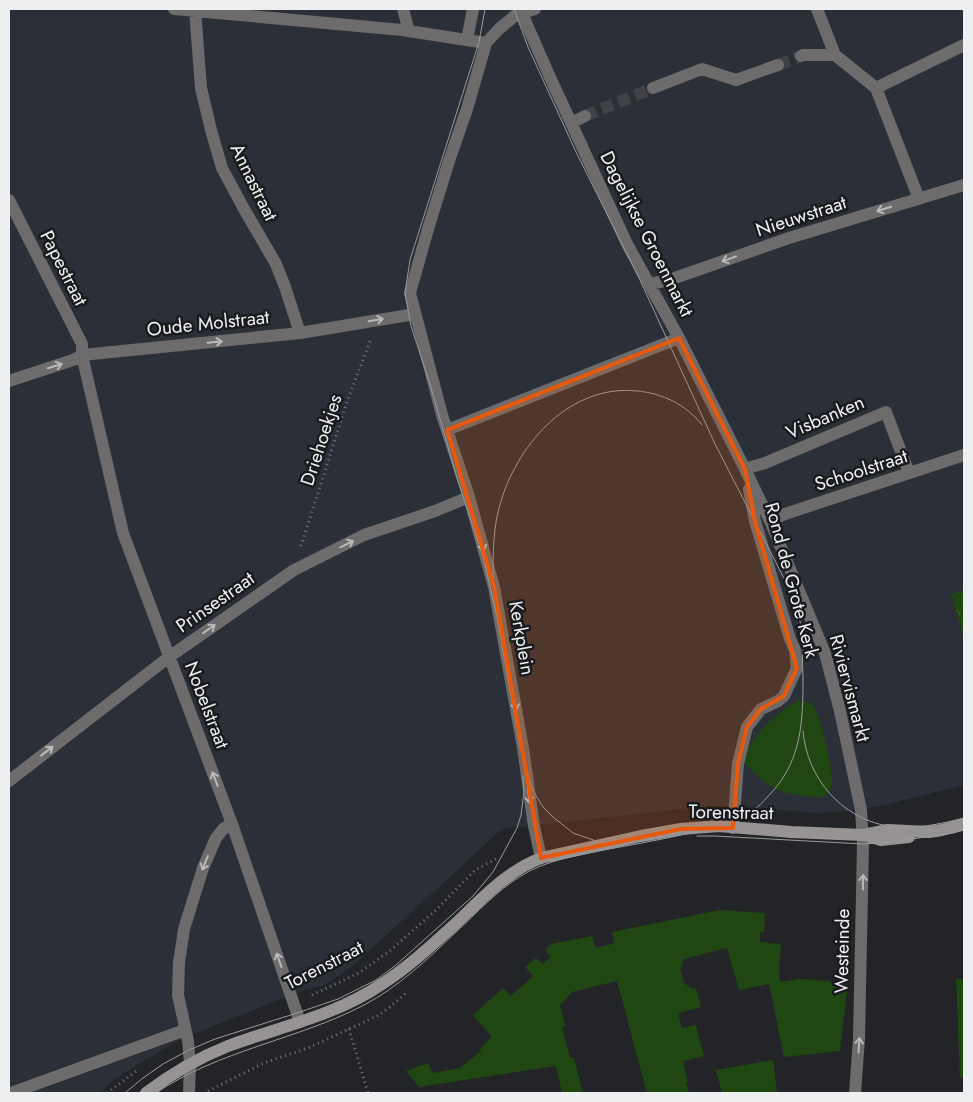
<svg xmlns="http://www.w3.org/2000/svg" width="973" height="1102" font-family="Jost,sans-serif">
	<style>
		.built { fill: #2b2f37 }
		.park { fill: url(#park-crowns) }
		.garden { fill: #204612 }
		.lines { fill: none; stroke-linecap: round; stroke-linejoin: round }
		.street-tunnel { stroke: #414245; stroke-width: 12; stroke-dasharray: 12 6; stroke-linecap: butt }
		.path { stroke: #77787b; stroke-width: 3; stroke-dasharray: 1 4; stroke-linecap: butt }
		.street { stroke: #6d6b6b; stroke-width: 12 }
		.secondary { stroke: #969392; stroke-width: 12 }
		.tram { stroke: #9a9b9d; stroke-width: 1 }
		.oneway { stroke: #bababb }
		.marked { fill: #e8590c; fill-opacity: 0.2; stroke: #e8590c; stroke-width: 4; stroke-linejoin: round }
		.labels { text-anchor: middle; dominant-baseline: central; stroke-width: 5; stroke-linejoin: round; paint-order: stroke }
		.street-label { font-size: 19px; fill: #eeeff0; stroke: #1a1b1e }
	</style>
	<defs>
		<pattern id="park-crowns" width="20" height="18" patternUnits="userSpaceOnUse" patternTransform="scale(1.25)"><rect width="20" height="18" fill="#204612"/><path d="M2 6a3 3 0 1 1 6 0M12 15a3 3 0 1 1 6 0" fill="none" stroke="#416135"/></pattern>
	</defs>
	<rect width="100%" height="100%" fill="#232427"/>
	<!-- built -->
	<path class="built" d="M 9,9 L 964,9 L 964,785 L 884,805 L 852,811 L 817,813 L 719,805 L 502,829 L 355,964 L 325,985 L 304,990 L 179,1040 L 116,1078 L 100,1093 L 9,1093 Z"/>
	<!-- park -->
	<path class="park" d="M 964,591 L 964,638 L 951,594 Z"/>
	<!-- garden -->
	<path class="garden" d="M 799,700 C 803,701 808,701 811,703 C 820,710 832,767 832,779 C 832,787 829,792 824,797 C 805,797 782,795 766,783 C 758,777 751,770 745,764 C 746,737 778,712 799,700 Z
		M 720,910 L 765,913 L 764,932 L 760,933 L 760,942 L 781,944 L 779,978 L 781,982 L 799,979 L 829,981 L 829,982 L 848,983 L 840,1051 L 784,1057 L 769,984 L 739,990 L 727,948 L 684,959 L 680,969 L 684,983 L 693,989 L 696,988 L 701,1007 L 678,1013 L 682,1028 L 696,1025 L 704,1056 L 683,1061 L 688,1082 L 686,1082 L 689,1093 L 647,1093 L 617,981 L 572,992 L 560,1005 L 565,1026 L 562,1027 L 570,1058 L 574,1058 L 583,1093 L 562,1093 L 556,1066 L 419,1087 L 406,1071 L 428,1063 L 433,1073 L 460,1068 L 481,1051 L 480,1049 L 492,1037 L 473,1015 L 503,988 L 511,996 L 533,976 L 525,967 L 536,958 L 543,964 L 551,957 L 545,950 L 551,944 L 592,936 L 596,948 L 612,944 L 614,942 L 612,932 Z
		M 956,979 L 964,979 L 964,1077 L 960,1078 Z
		M 773,1060 L 777,1093 L 722,1093 L 716,1070 Z"/>
	<g class="lines">
		<!-- street-tunnel -->
		<path class="street-tunnel" d="M 778,65 L 801,56
			M 585,116 L 653,88"/>
		<!-- path -->
		<path class="path" d="M 301,546 L 347,402 L 370,341
			M 312,995 L 359,973 L 391,950 L 436,910 L 475,870 L 496,859
			M 349,1029 L 368,1093
			M 208,1091 L 264,1063 L 308,1048 L 377,1016 L 390,1007 L 407,992
			M 107,1093 L 139,1069"/>
		<!-- street -->
		<path class="street" d="M 174,9 L 402,30 L 486,43
			M 403,9 L 409,31
			M 520,9 L 549,75 L 627,244 L 679,338 L 745,469 L 770,521 L 825,653 L 840,711 L 861,810 L 863,844 L 859,1039 L 855,1093
			M 535,9 L 516,15 L 499,29 L 486,43 L 467,109 L 449,161 L 428,229 L 410,293 L 442,415 L 469,497 L 494,587 L 523,748 L 534,826 L 541,858
			M 817,9 L 835,55 L 876,88
			M 195,10 L 201,88 L 211,130 L 222,168 L 244,209 L 276,264 L 285,287 L 300,333
			M 467,40 L 473,9
			M 801,56 L 803,55 L 835,55
			M 653,88 L 702,69 L 736,80 L 778,65
			M 571,123 L 585,116
			M 919,199 L 876,88 L 964,45
			M 9,200 L 82,344 L 82,355 L 123,533 L 232,824 L 300,1022
			M 649,284 L 669,280 L 789,238 L 964,185
			M 9,381 L 73,360 L 82,355 L 300,333 L 415,314
			M 447,430 L 679,338
			M 745,469 L 765,463 L 886,412 L 909,473
			M 770,521 L 785,514 L 964,455
			M 9,781 L 169,657 L 294,570 L 364,535 L 435,511 L 469,497
			M 733,828 L 738,764 L 747,727 L 761,709 L 778,701 L 784,696 L 797,668 L 795,650 L 790,639 L 755,521 L 749,489
			M 11,1093 L 185,1030
			M 189,1093 L 190,1063 L 188,1041 L 178,995 L 179,963 L 184,929 L 203,868 L 216,838 L 224,828 L 232,824"/>
		<!-- secondary -->
		<path class="secondary" d="M 868,836 L 881,840 L 909,837
			M 146,1093 C 171,1074 198,1058 228,1046 C 279,1027 335,1016 382,984 C 407,968 430,947 452,927 C 480,901 505,872 541,858 L 641,836 L 681,829 L 719,826 L 791,832 L 863,835 L 888,830 L 929,832 L 942,830 L 964,824"/>
		<!-- tram -->
		<path class="tram" d="M 485,9 L 479,42 L 410,260 L 405,293 L 411,326 L 430,384 L 457,478 L 484,560 L 497,617 L 520,746 L 532,789 L 543,807 L 553,817 L 573,833 L 605,844 L 617,845
			M 493,580 C 493,553 493,526 501,501 C 519,442 571,384 637,391 C 662,393 687,405 702,425
			M 803,731 C 807,778 841,818 888,826 C 914,830 940,824 964,818
			M 697,836 L 715,836 L 863,844 L 891,842 L 953,833 L 964,830
			M 125,1093 L 143,1078 L 163,1064 L 189,1050 L 215,1039 L 297,1013 L 338,999 L 376,980 L 396,965 L 473,896 L 493,872 L 517,828 L 521,815 L 524,792 L 523,776
			M 156,1093 C 219,1050 297,1040 364,1005 C 397,988 429,958 456,932 C 477,913 496,891 521,876 C 546,860 576,856 604,850 C 642,843 681,836 719,826 C 731,822 745,816 756,808 C 762,804 767,797 772,792 C 802,759 803,720 803,677 C 802,661 803,644 801,628 C 800,614 794,601 789,588 L 715,444 L 640,280 L 576,152 L 528,47 L 514,9"/>
	</g>
	<!-- one-way arrows -->
	<defs><path id="oneway-shaft" d="M-6 0H5M1.5-3L5.5 0L1.5 3" fill="none" stroke-width="1.6" stroke-linecap="round" stroke-linejoin="round" transform="scale(1.25)"/></defs>
	<g class="oneway">
		<use href="#oneway-shaft" transform="translate(884 209) rotate(163)"/>
		<use href="#oneway-shaft" transform="translate(729 259) rotate(160)"/>
		<use href="#oneway-shaft" transform="translate(376 320) rotate(-9)"/>
		<use href="#oneway-shaft" transform="translate(215 342) rotate(-6)"/>
		<use href="#oneway-shaft" transform="translate(55 366) rotate(-17)"/>
		<use href="#oneway-shaft" transform="translate(347 544) rotate(-26)"/>
		<use href="#oneway-shaft" transform="translate(482 544) rotate(75)"/>
		<use href="#oneway-shaft" transform="translate(209 629) rotate(-35)"/>
		<use href="#oneway-shaft" transform="translate(515 703) rotate(80)"/>
		<use href="#oneway-shaft" transform="translate(47 751) rotate(-38)"/>
		<use href="#oneway-shaft" transform="translate(215 779) rotate(-111)"/>
		<use href="#oneway-shaft" transform="translate(529 796) rotate(82)"/>
		<use href="#oneway-shaft" transform="translate(205 863) rotate(112)"/>
		<use href="#oneway-shaft" transform="translate(863 882) rotate(-89)"/>
		<use href="#oneway-shaft" transform="translate(279 960) rotate(-109)"/>
		<use href="#oneway-shaft" transform="translate(859 1045) rotate(-86)"/>
	</g>
	<!-- marked area -->
	<path class="marked" d="M 679,338 L 745,469 L 755,521 L 797,668 L 784,696 L 761,709 L 747,727 L 738,764 L 733,828 L 681,829 L 541,858 L 494,587 L 447,430 Z"/>
	<g class="labels">
		<!-- street labels -->
		<g class="street-label">
			<text transform="translate(254 182) rotate(64)">Annastraat</text>
			<text transform="translate(801 216) rotate(-18)">Nieuwstraat</text>
			<text transform="translate(647 234) rotate(63)">Dagelijkse Groenmarkt</text>
			<text transform="translate(64 268) rotate(63)">Papestraat</text>
			<text transform="translate(208 323) rotate(-6)">Oude Molstraat</text>
			<text transform="translate(825 417) rotate(-23)">Visbanken</text>
			<text transform="translate(321 440) rotate(-72)">Driehoekjes</text>
			<text transform="translate(861 470) rotate(-18)">Schoolstraat</text>
			<text transform="translate(792 580) rotate(75)">Rond de Grote Kerk</text>
			<text transform="translate(215 602) rotate(-35)">Prinsestraat</text>
			<text transform="translate(522 638) rotate(80)">Kerkplein</text>
			<text transform="translate(850 688) rotate(75)">Riviervismarkt</text>
			<text transform="translate(207 705) rotate(69)">Nobelstraat</text>
			<text transform="translate(731 812) rotate(1)">Torenstraat</text>
			<text transform="translate(842 951) rotate(-89)">Westeinde</text>
			<text transform="translate(324 965) rotate(-27)">Torenstraat</text>
		</g>
	</g>
	<!-- border -->
	<rect width="973" height="1102" fill="none" stroke="#eeeff0" stroke-width="20"/>
</svg>
